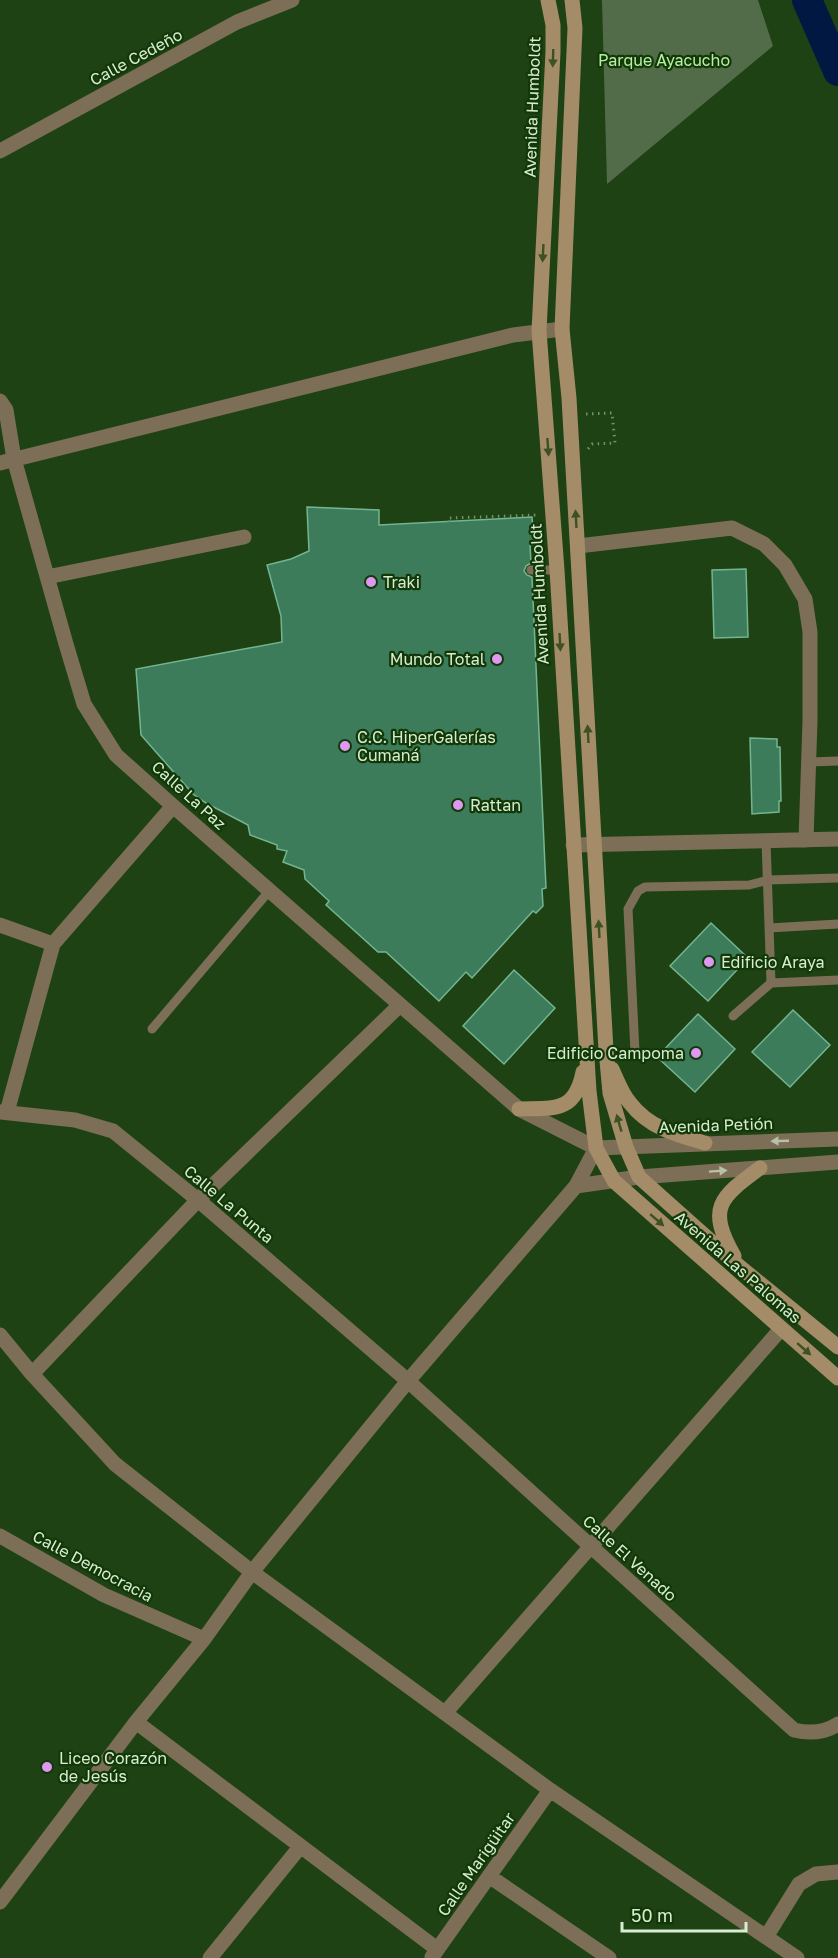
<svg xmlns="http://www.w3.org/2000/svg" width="838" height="1958" font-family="'Golos Text',sans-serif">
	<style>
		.green { fill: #526c4a }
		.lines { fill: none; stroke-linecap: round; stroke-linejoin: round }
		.river { stroke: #001842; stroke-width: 30 }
		.building { fill: #3c7c5b; stroke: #74b591; stroke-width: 1.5 }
		.path { stroke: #73916b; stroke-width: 3; stroke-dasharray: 1.5 4.5; stroke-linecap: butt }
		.service { stroke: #7d6e57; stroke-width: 9 }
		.minor { stroke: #7d6e57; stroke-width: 15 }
		.secondary { stroke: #a38c67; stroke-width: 15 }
		.oneway { fill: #3e5124 }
		.oneway2 { fill: #b8c1a7 }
		.poi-dot { fill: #df98f1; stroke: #133807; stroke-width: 2 }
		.labels { text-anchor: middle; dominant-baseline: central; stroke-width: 4.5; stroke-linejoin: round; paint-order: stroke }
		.street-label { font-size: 16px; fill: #d7edd2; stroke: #133807 }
		.park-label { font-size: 16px; fill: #b5f0a5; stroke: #133807 }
		.poi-label { font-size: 16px; fill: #d7edd2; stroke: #133807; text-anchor: start }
	</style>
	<rect width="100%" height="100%" fill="#1e4213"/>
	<!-- green -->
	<path class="green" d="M 602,0 L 758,0 L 773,46 L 607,184 Z"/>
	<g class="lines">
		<!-- river -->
		<path class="river" d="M 807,0 L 838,71"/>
	</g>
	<!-- building -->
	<path class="building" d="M 307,507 L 379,510 L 379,525 L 532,517 L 534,545 L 530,545 L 531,563 L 526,566 L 524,571 L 527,575 L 532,577 L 546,888 L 542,889 L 543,906 L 536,913 L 533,911 L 472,978 L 466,972 L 439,1001 L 386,952 L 378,952 L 326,905 L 329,901 L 305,879 L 304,870 L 283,862 L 287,851 L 277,849 L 277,845 L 250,835 L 248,825 L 206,803 L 193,794 L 141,735 L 136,669 L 282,642 L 281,616 L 267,565 L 291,559 L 309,551 Z
		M 746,569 L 748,637 L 714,638 L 712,570 Z
		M 750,738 L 777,739 L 777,747 L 780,747 L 781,801 L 779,801 L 779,812 L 752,814 Z
		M 711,923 L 748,958 L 708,1001 L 670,966 Z
		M 514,970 L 555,1008 L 504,1064 L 463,1026 Z
		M 793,1010 L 830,1045 L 790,1087 L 752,1052 Z
		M 698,1014 L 735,1049 L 695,1092 L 657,1057 Z"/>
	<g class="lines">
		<!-- path -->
		<path class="path" d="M 586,414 L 612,413 L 615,443 L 592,444 L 588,449
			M 449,522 L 448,518 L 538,515"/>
		<!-- service -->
		<path class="service" d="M 531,570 L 557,570
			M 809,762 L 838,761
			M 766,841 L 771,983
			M 769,928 L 838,924
			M 733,1016 L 771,983 L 838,980
			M 152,1029 L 270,890
			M 635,1052 L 628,909 L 638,891 L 645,887 L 749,885 L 768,880 L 838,878"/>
		<!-- minor -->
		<path class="minor" d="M 0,151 L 237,22 L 292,0
			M 0,401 L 6,410 L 14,459 L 66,644 L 84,704 L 116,755 L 173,806 L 519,1109 L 596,1148 L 838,1139
			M 0,463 L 513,335 L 562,329
			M 578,546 L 732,528 L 764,544 L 785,565 L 805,599 L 810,632 L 810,721 L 806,840
			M 47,577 L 244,537
			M 573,845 L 838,839
			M 0,925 L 53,944
			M 0,1112 L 75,1120 L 113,1131 L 198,1200 L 408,1381 L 794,1730 C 810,1734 824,1733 838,1724
			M 7,1112 L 53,944 L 173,806
			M 576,1186 L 639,1177 L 838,1162
			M 0,1335 L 32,1374 L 115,1464 L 252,1572 L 550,1790 L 797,1958
			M 32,1374 L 198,1200 L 400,1005
			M 0,1536 L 104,1595 L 204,1639
			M 445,1713 L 781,1329
			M 136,1722 L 437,1949
			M 489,1876 L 609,1958
			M 0,1902 L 136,1722 L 204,1639 L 252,1572 L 408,1381 L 576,1186 L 596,1148
			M 766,1937 L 799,1884 L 816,1874 L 838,1872
			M 432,1957 L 550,1790
			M 210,1958 L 300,1847"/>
		<!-- secondary -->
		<path class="secondary" d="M 548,0 L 553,25 L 553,52 L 539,331 L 557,570 L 589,1091 L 596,1148 L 614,1181 L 838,1378
			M 572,0 L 575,28 L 562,329 L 569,398 L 606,1050 L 610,1093 L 626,1147 L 639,1177 L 740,1267 L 838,1347
			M 612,1069 C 617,1080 622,1094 630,1103 C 649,1128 677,1135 705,1143
			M 519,1109 C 554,1108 575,1113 583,1072
			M 734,1256 C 707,1208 719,1198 760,1168"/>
	</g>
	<!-- one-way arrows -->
	<defs><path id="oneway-solid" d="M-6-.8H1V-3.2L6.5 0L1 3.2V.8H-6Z" transform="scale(1.5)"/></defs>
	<g class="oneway">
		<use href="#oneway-solid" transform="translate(553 58) rotate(92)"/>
		<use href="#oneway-solid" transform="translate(543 253) rotate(93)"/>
		<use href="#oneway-solid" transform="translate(548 447) rotate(86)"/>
		<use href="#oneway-solid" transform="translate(576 519) rotate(-93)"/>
		<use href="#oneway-solid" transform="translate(560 642) rotate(87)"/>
		<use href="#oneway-solid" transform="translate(588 734) rotate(-93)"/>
		<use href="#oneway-solid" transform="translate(599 929) rotate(-93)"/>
		<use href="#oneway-solid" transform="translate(619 1123) rotate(-106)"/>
		<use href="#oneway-solid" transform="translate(657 1220) rotate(41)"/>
		<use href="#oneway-solid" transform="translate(804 1349) rotate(41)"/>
	</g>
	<g class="oneway2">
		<use href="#oneway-solid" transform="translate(780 1141) rotate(178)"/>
		<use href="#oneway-solid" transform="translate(718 1171) rotate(-4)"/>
	</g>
	<!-- markers -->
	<g class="poi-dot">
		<circle cx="371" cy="582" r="6"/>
		<circle cx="497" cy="659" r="6"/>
		<circle cx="345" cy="746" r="6"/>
		<circle cx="458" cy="805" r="6"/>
		<circle cx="709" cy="962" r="6"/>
		<circle cx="696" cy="1053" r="6"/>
		<circle cx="47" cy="1767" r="6"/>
	</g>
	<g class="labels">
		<!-- street labels -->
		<g class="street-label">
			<text transform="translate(136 57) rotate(-28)">Calle Cedeño</text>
			<text transform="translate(532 107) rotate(-88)">Avenida Humboldt</text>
			<text transform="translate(539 594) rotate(-93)">Avenida Humboldt</text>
			<text transform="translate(189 795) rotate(42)">Calle La Paz</text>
			<text transform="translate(716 1125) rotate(-2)">Avenida Petión</text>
			<text transform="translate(229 1204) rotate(40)">Calle La Punta</text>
			<text transform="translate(738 1267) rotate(41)">Avenida Las Palomas</text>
			<text transform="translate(630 1558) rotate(42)">Calle El Venado</text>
			<text transform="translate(93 1566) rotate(28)">Calle Democracia</text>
			<text transform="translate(476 1864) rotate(-55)">Calle Marigüitar</text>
		</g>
		<!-- park labels -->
		<g class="park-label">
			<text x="664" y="60">Parque Ayacucho</text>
		</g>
		<!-- poi labels -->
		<g class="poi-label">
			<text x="383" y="582">Traki</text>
			<text x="485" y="659" text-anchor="end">Mundo Total</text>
			<text x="357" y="737">C.C. HiperGalerías<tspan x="357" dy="18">Cumaná</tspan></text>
			<text x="470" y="805">Rattan</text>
			<text x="721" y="962">Edificio Araya</text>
			<text x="684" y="1053" text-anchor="end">Edificio Campoma</text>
			<text x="59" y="1758">Liceo Corazón<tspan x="59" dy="18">de Jesús</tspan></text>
		</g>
	</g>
	<!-- scale -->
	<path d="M622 1922v9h124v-9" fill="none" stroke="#d7edd2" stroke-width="3"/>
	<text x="631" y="1922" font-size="18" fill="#d7edd2" stroke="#133807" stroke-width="4.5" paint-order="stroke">50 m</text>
</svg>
